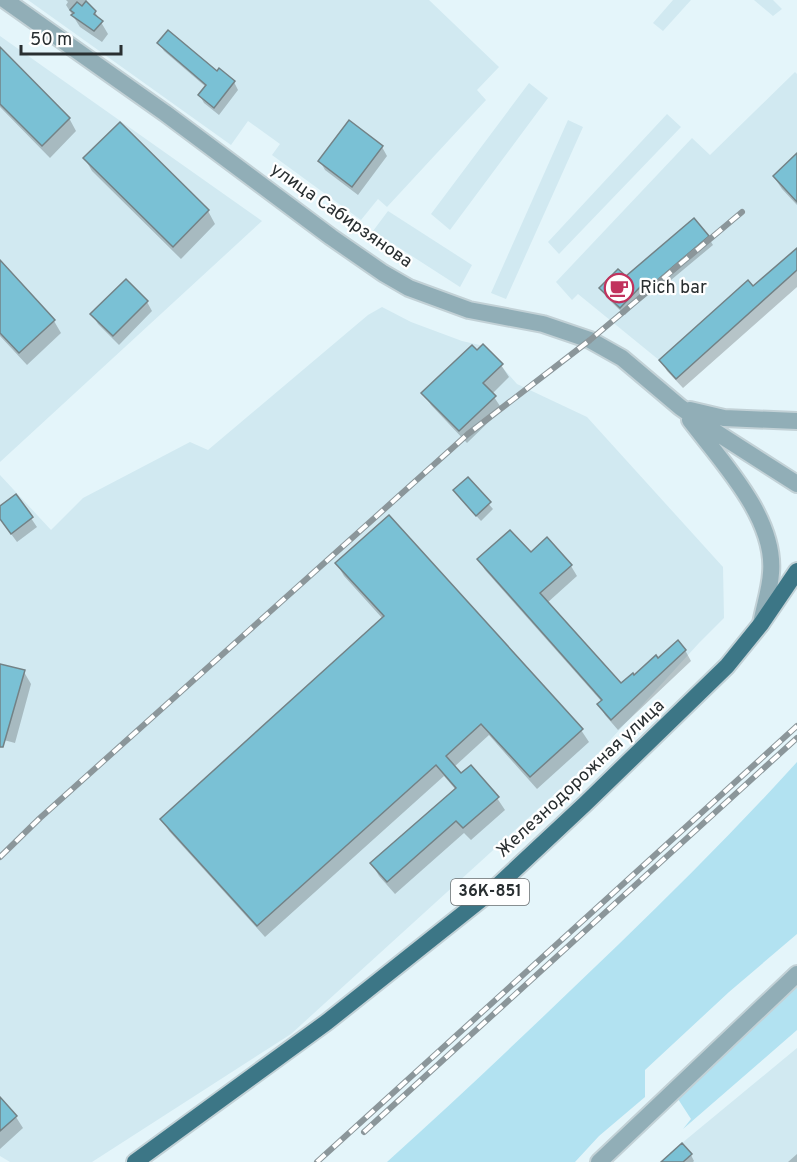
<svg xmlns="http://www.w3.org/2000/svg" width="797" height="1162" font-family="Overpass,sans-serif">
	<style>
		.built { fill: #d1e9f1 }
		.green { fill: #b2e2f1 }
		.shadow { fill: #0003 }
		.building { fill: #7ac1d5; stroke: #738286; stroke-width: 1.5 }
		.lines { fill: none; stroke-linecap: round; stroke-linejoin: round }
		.minor-casing { stroke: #c2d1d6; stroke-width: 20 }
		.primary-casing { stroke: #c2d1d6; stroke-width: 20 }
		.minor { stroke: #91aeb7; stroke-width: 16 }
		.primary { stroke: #3c7686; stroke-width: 16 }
		.rail-casing { stroke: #8b969a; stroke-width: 6 }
		.rail { stroke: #fff; stroke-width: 4; stroke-dasharray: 11; stroke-linecap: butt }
		.labels { text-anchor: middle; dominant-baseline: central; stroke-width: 4.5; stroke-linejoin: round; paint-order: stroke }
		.shield { fill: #fff; stroke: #696d6f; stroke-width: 1.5 }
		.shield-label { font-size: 16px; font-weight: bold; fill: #292f31 }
		.street-label { font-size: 18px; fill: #292f31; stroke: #fff }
		.poi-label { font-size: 18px; fill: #292f31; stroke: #fff; text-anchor: start }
	</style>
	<rect width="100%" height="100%" fill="#e4f5fa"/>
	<!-- built -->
	<path class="built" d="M 28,0 L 429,0 L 499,67 L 477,90 L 486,100 L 387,207 L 378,199 L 361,220 L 272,155 L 280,144 L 248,121 L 231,145 Z
		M 673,0 L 691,0 L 663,31 L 653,23 Z
		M 754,0 L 773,0 L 782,9 L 773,16 Z
		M 0,36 L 262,221 L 0,462 Z
		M 795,72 L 797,74 L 797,271 L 676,378 L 659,360 L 578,294 L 572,300 L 556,282 L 692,138 L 710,155 Z
		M 529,83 L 548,98 L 450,230 L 431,214 Z
		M 667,114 L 681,127 L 559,254 L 548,242 Z
		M 568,120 L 583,127 L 506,299 L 491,293 Z
		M 388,211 L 472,265 L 460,287 L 373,231 Z
		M 382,307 L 411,322 L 462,341 L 484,346 L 517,384 L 587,417 L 723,567 L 724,618 L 699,643 L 591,761 L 291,1034 L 92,1162 L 10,1162 L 0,1156 L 0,475 L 51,530 L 83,498 L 190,442 L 208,450 L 368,315 Z
		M 797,1048 L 797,1162 L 661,1162 L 682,1143 Z"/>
	<!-- green -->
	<path class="green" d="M 797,762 L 797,934 L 729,992 L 645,1070 L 645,1097 L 599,1136 L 575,1162 L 387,1162 C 466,1091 542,1018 619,944 C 680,885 740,825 797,762 Z
		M 797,981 L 797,1030 L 683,1129 L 691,1119 L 678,1099 L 697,1076 Z"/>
	<!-- shadow -->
	<path class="shadow" d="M 66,0 L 87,0 L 85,2 L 95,12 L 108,34 L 102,42 L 80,27 L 66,5 L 68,2 Z
		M 159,43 L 234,82 L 238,90 L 219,115 L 204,103 L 200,96 L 206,87 L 164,51 Z
		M 0,49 L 69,118 L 76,131 L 50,158 L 0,107 Z
		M 120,124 L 208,211 L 215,224 L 181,259 L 92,171 L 85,159 Z
		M 382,147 L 387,156 L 358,195 L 325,170 L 320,161 Z
		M 797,155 L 797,205 L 782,189 L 774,177 Z
		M 708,237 L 713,245 L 653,295 L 649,290 L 625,315 L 606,297 L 601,288 Z
		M 797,255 L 797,287 L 683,388 L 667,371 L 661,360 Z
		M 0,262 L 54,321 L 61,333 L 27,365 L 0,336 Z
		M 147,302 L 152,311 L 119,345 L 98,324 L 92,314 Z
		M 477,352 L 501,365 L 509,377 L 492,394 L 502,409 L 467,443 L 431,405 L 423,393 Z
		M 467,479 L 493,509 L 481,521 L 458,496 Z
		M 16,496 L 37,527 L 17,542 L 0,519 L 0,508 Z
		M 531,554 L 571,566 L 577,576 L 547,603 L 621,685 L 658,660 L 685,650 L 691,661 L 618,730 L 605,715 L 599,705 L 602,702 L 485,570 L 479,560 Z
		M 337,564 L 581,730 L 589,742 L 537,789 L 489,735 L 454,767 L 461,775 L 497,798 L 505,810 L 471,840 L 464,833 L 395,894 L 379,876 L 372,864 L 456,790 L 444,776 L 265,937 L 169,831 L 162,819 L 383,619 L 344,576 Z
		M 0,665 L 24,672 L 31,684 L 15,743 L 0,739 Z
		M 0,1099 L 16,1117 L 23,1128 L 0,1149 Z
		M 797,1154 L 797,1162 L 788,1162 Z
		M 691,1155 L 694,1161 L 693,1162 L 665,1162 Z"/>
	<!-- building -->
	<path class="building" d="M 86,1 L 96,11 L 94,14 L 103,21 L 94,31 L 71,15 L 74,13 L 70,10 L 77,2 L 82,6 Z
		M 168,30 L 217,71 L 219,68 L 235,81 L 214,108 L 198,95 L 206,85 L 157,43 Z
		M 0,47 L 70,118 L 42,146 L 0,104 Z
		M 349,120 L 383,146 L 352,187 L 318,161 Z
		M 120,122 L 209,210 L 173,247 L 83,158 Z
		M 797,153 L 797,202 L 773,176 Z
		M 694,218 L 709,236 L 648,288 L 644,283 L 620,308 L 599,288 L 618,269 L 626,276 Z
		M 797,248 L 797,270 L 676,379 L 659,360 L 748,280 L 753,286 Z
		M 0,260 L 55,320 L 19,353 L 0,333 Z
		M 126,279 L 148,301 L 113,336 L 90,314 Z
		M 483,344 L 503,364 L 483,383 L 496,396 L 459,431 L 421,393 L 472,345 L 477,350 Z
		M 468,477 L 491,502 L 476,516 L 453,490 Z
		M 16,494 L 33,517 L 11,534 L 0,519 L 0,506 Z
		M 389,515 L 583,729 L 530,777 L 481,724 L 446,756 L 461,773 L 471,765 L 499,797 L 463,828 L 456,821 L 387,882 L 370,863 L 456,788 L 436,765 L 257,926 L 160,819 L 384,616 L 335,563 Z
		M 510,530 L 531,552 L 547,537 L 572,565 L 540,593 L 621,683 L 633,673 L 634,675 L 656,655 L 658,658 L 678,640 L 686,650 L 611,720 L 597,704 L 602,700 L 477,559 Z
		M 0,664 L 25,670 L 3,747 L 0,747 Z
		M 0,1097 L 17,1116 L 0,1131 Z
		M 682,1143 L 692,1154 L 683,1162 L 661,1162 Z"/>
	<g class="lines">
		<!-- minor casing -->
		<g class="minor-casing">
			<path id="minor" d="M 5,0 L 165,113 L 331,237 L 383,273 L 409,288 L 469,310 L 543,324 L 590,340 L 622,358 L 680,407 L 714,431 L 797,484
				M 690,410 L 724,418 L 797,421
				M 690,420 C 721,461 776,518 771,573 C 770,590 764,607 761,624
				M 599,1162 L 797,974"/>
		</g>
		<!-- primary casing -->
		<g class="primary-casing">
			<path id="primary" d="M 135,1162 L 327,1022 L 493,890 L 585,804 L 727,666 L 761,624 L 797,571"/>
		</g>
		<!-- minor -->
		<use href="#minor" class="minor"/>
		<!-- primary -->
		<use href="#primary" class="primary"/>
		<!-- rail casing -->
		<g class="rail-casing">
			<path id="rail" d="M 0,857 L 40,818 L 468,434 L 590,340 L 742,212
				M 364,1132 L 797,738
				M 317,1162 L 797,726"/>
		</g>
		<!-- rail -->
		<use href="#rail" class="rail"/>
	</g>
	<!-- icons -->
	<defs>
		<g id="cafe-ring" transform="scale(1.5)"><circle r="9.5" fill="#fff" stroke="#c1325d" stroke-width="1.5"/><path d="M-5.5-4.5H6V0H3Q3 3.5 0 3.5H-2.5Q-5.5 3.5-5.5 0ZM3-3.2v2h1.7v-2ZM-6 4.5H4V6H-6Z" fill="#c1325d"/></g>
	</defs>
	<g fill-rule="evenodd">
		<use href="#cafe-ring" x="619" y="288"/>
	</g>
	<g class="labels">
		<!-- shield labels -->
		<rect class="shield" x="451" y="879" width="78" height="26" rx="4.5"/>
		<g class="shield-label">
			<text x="490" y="892">36К-851</text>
		</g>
		<!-- street labels -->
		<g class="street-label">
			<text transform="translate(341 216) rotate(35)">улица Сабирзянова</text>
			<text transform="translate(581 779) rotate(-43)">Железнодорожная улица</text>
		</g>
		<!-- poi labels -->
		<g class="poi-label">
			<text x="640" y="288">Rich bar</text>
		</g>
	</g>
	<!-- scale -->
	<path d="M21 45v9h100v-9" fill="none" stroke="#292f31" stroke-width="3"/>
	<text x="30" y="45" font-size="18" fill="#292f31" stroke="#ffffff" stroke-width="4.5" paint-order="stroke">50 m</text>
</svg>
